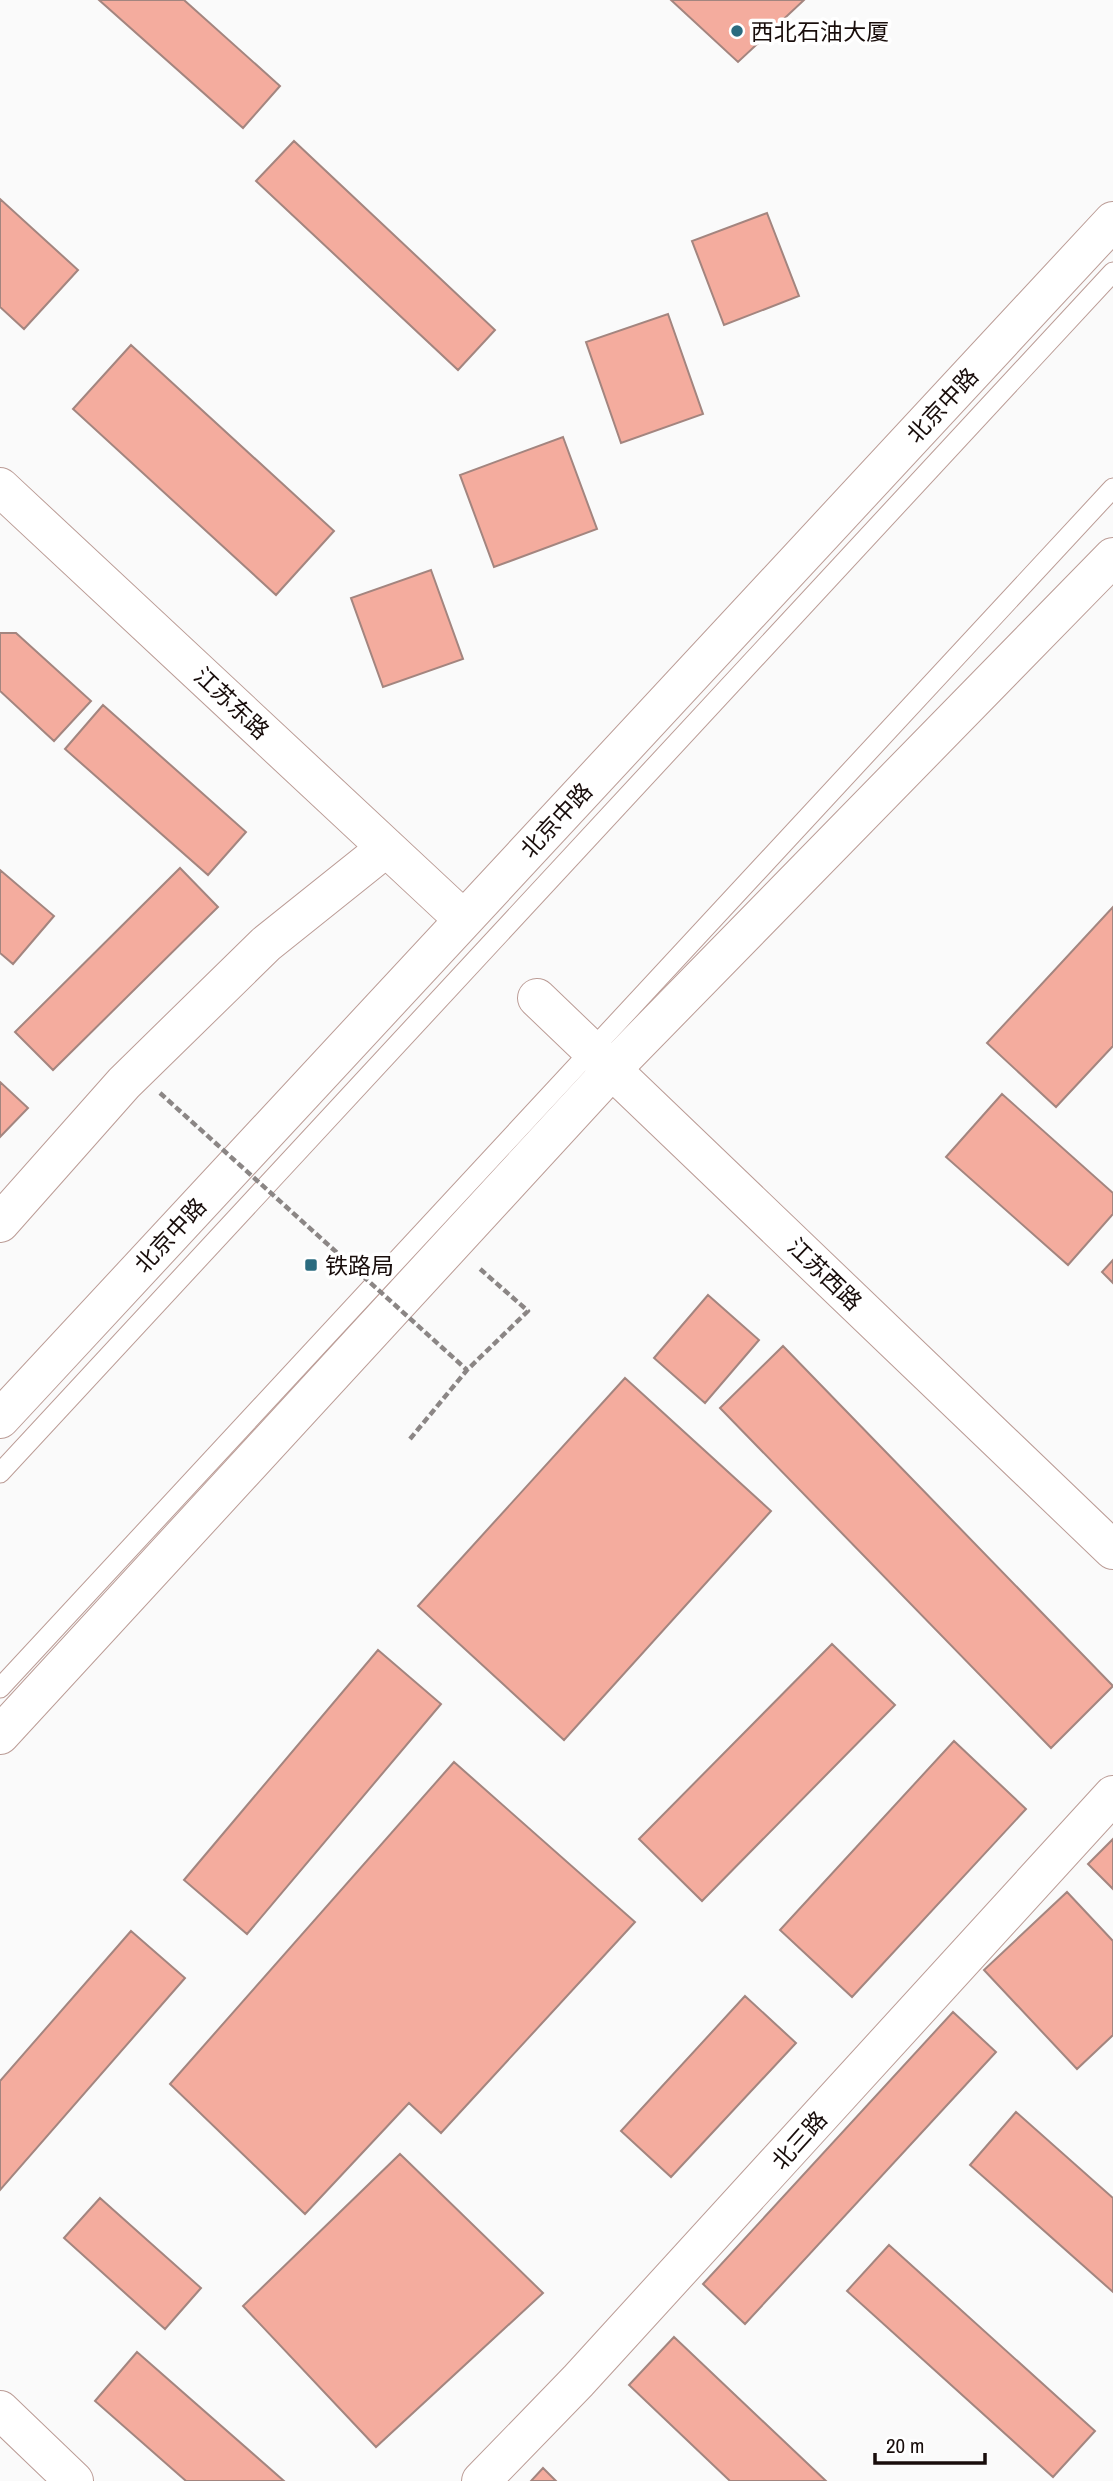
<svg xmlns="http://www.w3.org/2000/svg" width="1113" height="2481" font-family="'Archivo Narrow','Noto Sans SC',sans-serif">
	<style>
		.building { fill: #f4ac9e; stroke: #a3857f; stroke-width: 2 }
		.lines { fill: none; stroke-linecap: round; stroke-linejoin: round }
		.lane-casing { stroke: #bb9c96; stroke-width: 21 }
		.street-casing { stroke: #bb9c96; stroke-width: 40 }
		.secondary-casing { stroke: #bb9c96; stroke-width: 40 }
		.primary-casing { stroke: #bb9c96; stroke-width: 40 }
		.path { stroke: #8b8685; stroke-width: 4.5; stroke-dasharray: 7 3.5; stroke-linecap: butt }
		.lane { stroke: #fff; stroke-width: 19 }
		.street { stroke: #fff; stroke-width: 38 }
		.secondary { stroke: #fff; stroke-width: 38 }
		.primary { stroke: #fff; stroke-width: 38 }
		.path-bridge { stroke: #8b8685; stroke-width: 4.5; stroke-dasharray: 7 3.5; stroke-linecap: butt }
		.poi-dot { fill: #2b6b7f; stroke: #fff; stroke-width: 2.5 }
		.labels { text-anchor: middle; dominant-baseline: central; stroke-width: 7; stroke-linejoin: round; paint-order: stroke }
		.poi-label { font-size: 23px; fill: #180d0b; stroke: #fff; text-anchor: start }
		.street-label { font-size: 23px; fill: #180d0b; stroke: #fff }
	</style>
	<rect width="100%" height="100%" fill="#fafafa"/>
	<!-- building -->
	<path class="building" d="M 99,0 L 184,0 L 280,86 L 243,128 Z
		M 671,0 L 804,0 L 738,62 Z
		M 294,141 L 495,330 L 458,370 L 256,181 Z
		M 0,199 L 78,270 L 24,329 L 0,307 Z
		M 767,213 L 799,296 L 724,325 L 692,241 Z
		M 668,314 L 703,414 L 621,443 L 586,342 Z
		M 131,345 L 334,531 L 276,595 L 73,409 Z
		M 563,437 L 597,529 L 494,567 L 460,475 Z
		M 431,570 L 463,659 L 383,687 L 351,598 Z
		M 0,633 L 16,633 L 91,701 L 54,741 L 0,691 Z
		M 103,705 L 246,832 L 208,875 L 65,749 Z
		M 180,868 L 218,907 L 53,1070 L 15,1032 Z
		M 0,870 L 54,916 L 13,964 L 0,953 Z
		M 1113,907 L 1113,1046 L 1056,1107 L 987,1043 Z
		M 0,1082 L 28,1108 L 0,1137 Z
		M 1002,1094 L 1113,1193 L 1113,1214 L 1068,1265 L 946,1157 Z
		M 1113,1260 L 1113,1283 L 1102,1272 Z
		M 708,1295 L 759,1340 L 705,1403 L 654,1358 Z
		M 783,1346 L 1113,1686 L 1051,1748 L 720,1408 Z
		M 625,1378 L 771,1511 L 564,1740 L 418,1606 Z
		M 832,1644 L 895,1705 L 702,1901 L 639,1839 Z
		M 378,1650 L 441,1704 L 247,1934 L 184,1880 Z
		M 954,1741 L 1026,1809 L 852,1997 L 780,1930 Z
		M 454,1762 L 635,1922 L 441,2133 L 409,2103 L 305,2214 L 170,2084 Z
		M 1113,1839 L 1113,1889 L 1088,1864 Z
		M 1067,1892 L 1113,1941 L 1113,2035 L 1077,2069 L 984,1970 Z
		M 131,1931 L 185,1978 L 0,2190 L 0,2081 Z
		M 745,1996 L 796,2043 L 671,2177 L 621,2131 Z
		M 953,2012 L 996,2052 L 745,2324 L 703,2284 Z
		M 1016,2112 L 1113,2198 L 1113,2292 L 970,2165 Z
		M 400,2154 L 543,2293 L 376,2447 L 243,2306 Z
		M 100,2198 L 201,2288 L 165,2329 L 64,2238 Z
		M 889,2245 L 1095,2431 L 1053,2477 L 847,2291 Z
		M 674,2337 L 826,2481 L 730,2481 L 629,2385 Z
		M 137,2352 L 284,2481 L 186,2481 L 95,2401 Z
		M 543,2468 L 556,2481 L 531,2481 Z"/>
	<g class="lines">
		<!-- lane casing -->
		<g class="lane-casing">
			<path id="lane" d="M 0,1473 L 1113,272
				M 0,1688 L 1113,488"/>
		</g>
		<!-- street casing -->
		<g class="street-casing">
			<path id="street" d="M 0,1223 L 124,1083 L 266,944 L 386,848"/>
		</g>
		<!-- secondary casing -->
		<g class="secondary-casing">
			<path id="secondary" d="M 0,487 L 463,919
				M 537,998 L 1113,1550
				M 0,2410 L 74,2481
				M 481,2481 L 578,2381 L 1113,1795"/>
		</g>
		<!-- primary casing -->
		<g class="primary-casing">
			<path id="primary" d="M 0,1419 L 1113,221
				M 0,1735 L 622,1059 L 1113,557"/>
		</g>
		<!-- path -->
		<path class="path" d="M 410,1439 L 467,1370 L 528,1311 L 479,1268"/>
		<!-- lane -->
		<use href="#lane" class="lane"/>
		<!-- street -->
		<use href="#street" class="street"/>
		<!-- secondary -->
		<use href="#secondary" class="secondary"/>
		<!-- primary -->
		<use href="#primary" class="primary"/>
		<!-- path-bridge -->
		<path class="path-bridge" d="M 160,1093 L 467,1370"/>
	</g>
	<!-- markers -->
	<g class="poi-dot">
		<circle cx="737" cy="31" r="7"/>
		<rect x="304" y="1258" width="14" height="14" rx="3.5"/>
	</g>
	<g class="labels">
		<!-- poi labels -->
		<g class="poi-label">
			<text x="751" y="31">西北石油大厦</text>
			<text x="325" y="1265">铁路局</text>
		</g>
		<!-- street labels -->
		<g class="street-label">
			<text transform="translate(942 405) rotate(-47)">北京中路</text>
			<text transform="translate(232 703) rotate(43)">江苏东路</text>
			<text transform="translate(556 820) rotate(-47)">北京中路</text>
			<text transform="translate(170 1235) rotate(-47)">北京中路</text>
			<text transform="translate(825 1274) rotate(44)">江苏西路</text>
			<text transform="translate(799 2140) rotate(-48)">北三路</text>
		</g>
	</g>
	<!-- scale -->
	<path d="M875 2453v10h110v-10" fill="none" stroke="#180d0b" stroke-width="3.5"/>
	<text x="886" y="2453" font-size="21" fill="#180d0b" stroke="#ffffff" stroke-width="5" paint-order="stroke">20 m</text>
</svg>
